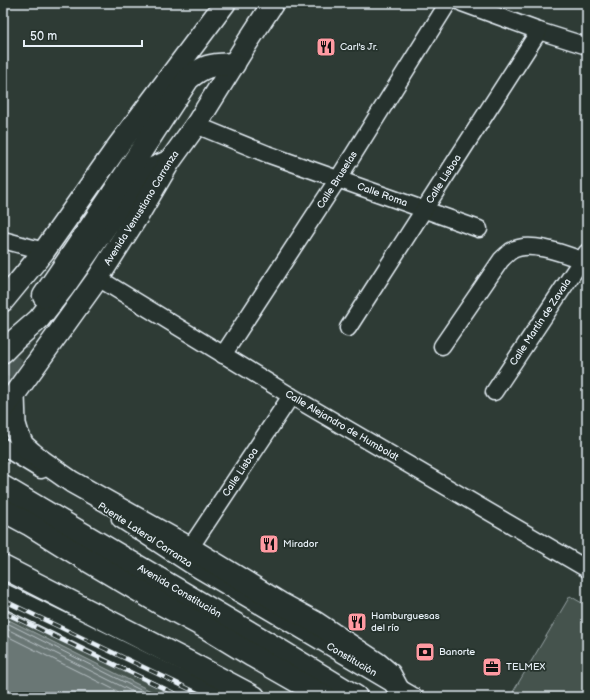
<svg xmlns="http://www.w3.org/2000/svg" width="590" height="700" font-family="'Balsamiq Sans',sans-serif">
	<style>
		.green { fill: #45524e; stroke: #96a2a3 }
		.water { fill: #6b7775; stroke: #9da8a9 }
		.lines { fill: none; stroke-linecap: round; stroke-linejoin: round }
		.shore { stroke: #b6c0c4; stroke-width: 1 }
		.highway-tunnel { stroke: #4a5652; stroke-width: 22; stroke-dasharray: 22 11; stroke-linecap: butt }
		.minor-casing { stroke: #e8f1f8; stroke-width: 19 }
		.major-casing { stroke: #e8f1f8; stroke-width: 24 }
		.highway-casing { stroke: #e8f1f8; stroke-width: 25 }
		.minor { stroke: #26332d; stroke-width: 16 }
		.major { stroke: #26332d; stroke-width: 21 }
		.highway { stroke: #26332d; stroke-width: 22 }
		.rail-casing { stroke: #e8f1f8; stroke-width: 4.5 }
		.rail { stroke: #26332d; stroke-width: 3; stroke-dasharray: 9; stroke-linecap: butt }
		.labels { text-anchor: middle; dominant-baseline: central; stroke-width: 3.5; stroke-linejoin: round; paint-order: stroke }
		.poi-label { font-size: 10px; fill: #e8f1f8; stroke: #26332d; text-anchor: start }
		.street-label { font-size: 10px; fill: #e8f1f8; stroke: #26332d }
	</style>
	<rect width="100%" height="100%" fill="#2e3b35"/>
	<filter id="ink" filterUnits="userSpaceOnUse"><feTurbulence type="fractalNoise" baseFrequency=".025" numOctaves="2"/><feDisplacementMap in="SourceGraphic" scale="8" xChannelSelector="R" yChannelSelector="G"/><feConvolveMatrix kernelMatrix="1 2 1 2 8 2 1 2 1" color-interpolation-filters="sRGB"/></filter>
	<g filter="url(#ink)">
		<!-- green -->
		<path class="green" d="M 570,596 L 587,606 L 587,697 L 510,697 Z
			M 3,601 L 199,697 L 3,697 Z"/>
		<!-- water -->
		<path class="water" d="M 3,617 L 163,697 L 3,697 Z"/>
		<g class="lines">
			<!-- shore -->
			<path class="shore" d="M 3,621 L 154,697
				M 3,627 L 143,697
				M 3,634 L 129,697"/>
			<!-- highway-tunnel -->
			<path class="highway-tunnel" d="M 3,374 L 24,332"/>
			<!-- minor casing -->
			<g class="minor-casing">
				<g id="minor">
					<path d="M 462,3 L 539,31 L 587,46"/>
					<path id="s1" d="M 196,125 L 267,154 L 479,229"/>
					<path d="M 3,240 L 44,251"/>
					<path id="s2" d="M 98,278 L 291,396 L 587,569"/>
					<path id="s3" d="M 348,328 L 539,31"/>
					<path d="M 442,346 L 501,260 C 504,257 507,254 511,251 C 530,239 567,255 587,262"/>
					<path id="s4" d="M 223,355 L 338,179 L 448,3"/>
					<path id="s5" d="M 494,392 L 587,252"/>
					<path d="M 3,447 L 41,470"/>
					<path id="s6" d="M 120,519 L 189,564 L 415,697"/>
					<path id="s7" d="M 190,548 L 291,396"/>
				</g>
			</g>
			<!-- major casing -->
			<g class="major-casing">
				<g id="major">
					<path d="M 3,301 L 44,251 L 118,146 L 225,3"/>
					<path d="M 3,352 L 16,339 L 39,319 L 64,287 L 121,205 L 145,175 L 153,168 L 169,161"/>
					<path d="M 14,395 L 15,424 L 18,434 L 23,445 L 32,453 L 42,461 L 72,482 L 190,548 L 280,603 L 315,622 L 377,663 L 390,674 L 397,687"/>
					<path id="s8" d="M 6,406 L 98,278 L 140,212 L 170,161 L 196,125 L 247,43 L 273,3"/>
				</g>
			</g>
			<!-- highway casing -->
			<g class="highway-casing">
				<g id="highway">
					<path d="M 44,296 L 109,200 L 188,79 C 205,64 213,65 234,64"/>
					<path id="s9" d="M 3,487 L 274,647 L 356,697"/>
					<path d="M 3,510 L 29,524 L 82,557 L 160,603 L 207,628 L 253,656 L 325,697"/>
					<path d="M 3,567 L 190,663 L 254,697"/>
					<path d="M 3,595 L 211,697"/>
				</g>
			</g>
			<!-- minor -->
			<use href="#minor" class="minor"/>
			<!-- major -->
			<use href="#major" class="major"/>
			<!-- highway -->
			<use href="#highway" class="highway"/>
			<!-- rail casing -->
			<g class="rail-casing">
				<path id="rail" d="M 3,600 L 206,697
					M 3,612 L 182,697"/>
			</g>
			<!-- rail -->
			<use href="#rail" class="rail"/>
		</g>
	</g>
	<!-- icons -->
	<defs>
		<g id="restaurant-square" transform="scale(1)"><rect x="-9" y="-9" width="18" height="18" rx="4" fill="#ff9aa2" stroke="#26332d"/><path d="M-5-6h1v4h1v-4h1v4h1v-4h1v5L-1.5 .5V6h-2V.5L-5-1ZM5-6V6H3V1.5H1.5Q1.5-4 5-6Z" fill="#111"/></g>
		<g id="bank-square" transform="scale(1)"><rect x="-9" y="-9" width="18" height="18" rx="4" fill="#ff9aa2" stroke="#26332d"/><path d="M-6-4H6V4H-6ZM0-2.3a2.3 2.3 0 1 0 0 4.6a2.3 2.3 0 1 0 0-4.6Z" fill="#111"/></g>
		<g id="office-square" transform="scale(1)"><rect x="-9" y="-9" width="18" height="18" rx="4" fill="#ff9aa2" stroke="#26332d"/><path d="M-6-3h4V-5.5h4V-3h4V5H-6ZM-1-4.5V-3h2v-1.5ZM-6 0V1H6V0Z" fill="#111"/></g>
	</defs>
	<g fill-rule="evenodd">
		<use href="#restaurant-square" x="326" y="47"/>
		<use href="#restaurant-square" x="269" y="544"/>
		<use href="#restaurant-square" x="357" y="622"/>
		<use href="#bank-square" x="425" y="652"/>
		<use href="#office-square" x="492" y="667"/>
	</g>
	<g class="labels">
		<!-- poi labels -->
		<g class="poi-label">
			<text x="340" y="47">Carl's Jr.</text>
			<text x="283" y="544">Mirador</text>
			<text x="371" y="616">Hamburguesas<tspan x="371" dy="12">del río</tspan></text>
			<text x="439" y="652">Banorte</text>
			<text x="506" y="667">TELMEX</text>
		</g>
		<!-- street labels -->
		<g class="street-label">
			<text stroke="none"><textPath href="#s3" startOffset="177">Calle Lisboa</textPath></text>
			<text stroke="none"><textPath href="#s4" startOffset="209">Calle Bruselas</textPath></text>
			<text stroke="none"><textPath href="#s1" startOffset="199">Calle Roma</textPath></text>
			<text stroke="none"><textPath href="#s8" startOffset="240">Avenida Venustiano Carranza</textPath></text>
			<text stroke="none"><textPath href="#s5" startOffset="84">Calle Martín de Zavala</textPath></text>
			<text stroke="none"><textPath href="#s2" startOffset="285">Calle Alejandro de Humboldt</textPath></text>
			<text stroke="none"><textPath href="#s7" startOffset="91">Calle Lisboa</textPath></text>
			<text transform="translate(145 535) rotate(33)">Puente Lateral Carranza</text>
			<text stroke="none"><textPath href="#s9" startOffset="205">Avenida Constitución</textPath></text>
			<text stroke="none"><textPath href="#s6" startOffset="271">Constitución</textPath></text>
		</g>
	</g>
	<!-- margin -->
	<rect width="590" height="700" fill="none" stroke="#26332d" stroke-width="16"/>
	<rect x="8" y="8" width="574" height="684" fill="none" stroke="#e8f1f8" stroke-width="1.5" filter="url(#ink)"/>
	<!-- scale -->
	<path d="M24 40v6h118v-6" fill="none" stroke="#e8f1f8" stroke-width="2"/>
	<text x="30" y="40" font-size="12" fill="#e8f1f8" stroke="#26332d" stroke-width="3" paint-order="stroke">50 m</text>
</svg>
